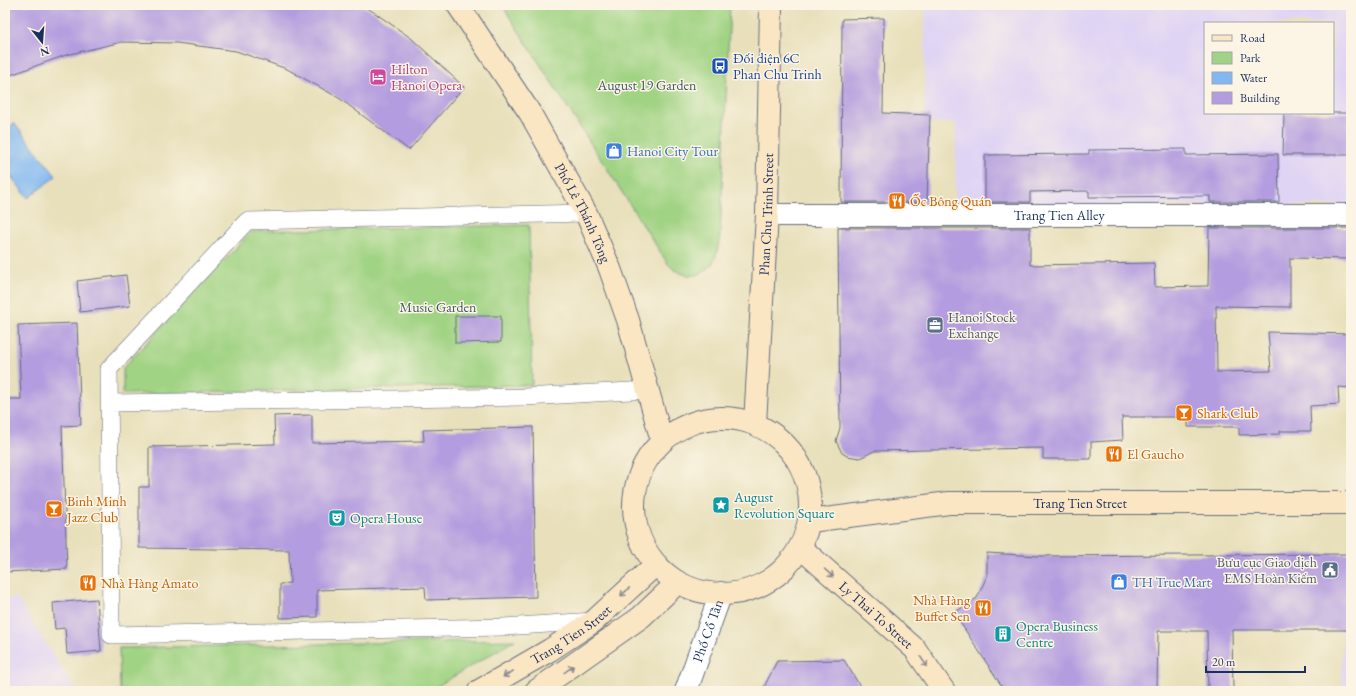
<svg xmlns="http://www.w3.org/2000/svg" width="1356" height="696" font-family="'EB Garamond',serif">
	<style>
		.built { fill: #e0d4f4; fill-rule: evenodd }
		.green { fill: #a0d383; stroke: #5e8170 }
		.water { fill: #81b8f1; stroke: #4e74a8 }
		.building { fill: #b39cdf }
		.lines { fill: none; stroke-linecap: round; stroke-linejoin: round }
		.lane-casing { stroke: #636d7f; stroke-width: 18 }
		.street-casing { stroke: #636d7f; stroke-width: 24 }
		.secondary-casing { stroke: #636d7f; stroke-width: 24 }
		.lane { stroke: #fff; stroke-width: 17 }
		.street { stroke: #fff; stroke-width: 22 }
		.secondary { stroke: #fbe6c4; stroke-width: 22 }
		.oneway { stroke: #8b8a91 }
		.labels { text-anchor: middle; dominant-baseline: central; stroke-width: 3; stroke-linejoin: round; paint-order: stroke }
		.transit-label { font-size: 14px; fill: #164399; stroke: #fcf5e5; text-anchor: start }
		.hotel-label { font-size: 14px; fill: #b23c85; stroke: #fcf5e5; text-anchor: start }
		.park-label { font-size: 14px; fill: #3c5867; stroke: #fcf5e5 }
		.shop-label { font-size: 14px; fill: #366cbe; stroke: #fcf5e5; text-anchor: start }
		.food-label { font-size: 14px; fill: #c56008; stroke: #fcf5e5; text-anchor: start }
		.street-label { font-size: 14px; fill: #1b2f5e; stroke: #fcf5e5 }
		.service-label { font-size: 14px; fill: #4e5e75; stroke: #fcf5e5; text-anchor: start }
		.culture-label { font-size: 14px; fill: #0d838f; stroke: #fcf5e5; text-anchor: start }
	</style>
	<rect width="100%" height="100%" fill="#fcf5e5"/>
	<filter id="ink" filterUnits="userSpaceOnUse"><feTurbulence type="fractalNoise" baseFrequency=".025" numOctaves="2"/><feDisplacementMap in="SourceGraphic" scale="8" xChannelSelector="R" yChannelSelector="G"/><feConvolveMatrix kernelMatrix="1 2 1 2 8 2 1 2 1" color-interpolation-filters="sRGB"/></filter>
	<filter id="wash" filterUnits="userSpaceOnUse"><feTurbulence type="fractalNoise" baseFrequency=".012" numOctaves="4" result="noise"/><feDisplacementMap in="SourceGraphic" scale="16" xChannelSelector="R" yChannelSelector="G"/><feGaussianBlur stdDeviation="0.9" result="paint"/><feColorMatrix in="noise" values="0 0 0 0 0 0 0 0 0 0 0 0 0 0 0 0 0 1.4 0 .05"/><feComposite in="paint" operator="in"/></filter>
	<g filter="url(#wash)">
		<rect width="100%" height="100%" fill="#e8e0bb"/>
		<!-- built -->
		<path class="built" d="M 925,5 L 1351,5 L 1351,205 L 955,205 L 956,123 L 924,122 ZM 1205,23 L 1333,23 L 1333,113 L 1205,113 Z
			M 1343,554 L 1351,554 L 1351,691 L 1342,691 Z
			M 17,598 L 76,691 L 5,691 L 5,599 Z"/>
		<!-- green -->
		<path class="green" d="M 502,5 L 730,5 L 720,236 C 718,246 717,260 709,268 C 696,280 679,276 668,264 Z
			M 529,225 L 532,385 L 123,394 L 123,368 L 252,231 Z
			M 515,640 L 429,691 L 120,691 L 119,648 Z"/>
		<!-- water -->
		<path class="water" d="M 14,123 L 56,176 L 28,198 L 5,169 L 5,131 Z"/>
		<g id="blocks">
			<!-- building -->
			<path class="building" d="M 5,5 L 360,5 L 372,11 L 411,38 L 464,87 L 409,150 L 339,98 L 287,69 L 236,51 L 177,43 L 122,42 L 66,55 L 5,77 Z
				M 884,18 L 883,113 L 930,115 L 927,202 L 841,202 L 842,19 Z
				M 1284,113 L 1351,113 L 1351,155 L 1283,155 Z
				M 1186,149 L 1186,155 L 1278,154 L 1279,202 L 1210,202 L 1210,196 L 1089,197 L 1089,191 L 1030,192 L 1030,202 L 985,202 L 985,155 L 1089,154 L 1089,150 Z
				M 838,228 L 1030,228 L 1030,265 L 1154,263 L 1155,287 L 1208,286 L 1209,228 L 1351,228 L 1351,259 L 1290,258 L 1290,307 L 1216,306 L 1217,372 L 1271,371 L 1268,332 L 1351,334 L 1351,388 L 1338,387 L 1339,404 L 1310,406 L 1311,431 L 1280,431 L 1280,434 L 1239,435 L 1239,427 L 1188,427 L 1188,417 L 1122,417 L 1123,440 L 1091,442 L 1091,459 L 1043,459 L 1043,448 L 874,451 L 860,458 L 847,456 L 842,453 L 836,441 L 840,428 Z
				M 126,275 L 130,306 L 80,312 L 77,281 Z
				M 455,316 L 501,316 L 501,342 L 455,343 Z
				M 77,323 L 81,425 L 62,426 L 67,569 L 5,572 L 5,399 L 21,399 L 18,325 Z
				M 312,415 L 312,443 L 424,441 L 423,430 L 533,427 L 536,597 L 426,600 L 425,587 L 317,590 L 317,617 L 280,618 L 280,584 L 290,583 L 289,550 L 139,548 L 139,487 L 149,487 L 149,447 L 275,444 L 274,416 Z
				M 987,553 L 1038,556 L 1351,554 L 1351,630 L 1232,630 L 1233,691 L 1208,691 L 1207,631 L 1158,631 L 1157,691 L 1005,691 L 954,613 L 977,598 L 987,576 Z
				M 97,599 L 101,651 L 67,654 L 65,628 L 55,629 L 53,603 Z
				M 844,660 L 863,691 L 762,691 L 777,661 Z"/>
		</g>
	</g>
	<g filter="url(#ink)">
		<use href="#blocks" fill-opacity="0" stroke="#636d7f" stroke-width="1"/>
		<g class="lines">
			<!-- lane casing -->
			<g class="lane-casing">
				<path id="lane" d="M 586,213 L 247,221 L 109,369 L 111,635 L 503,627 L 594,621
					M 110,403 L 525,397 L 648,390"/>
			</g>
			<!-- street casing -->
			<g class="street-casing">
				<g id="street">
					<path id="s1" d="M 767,215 L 1351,215"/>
					<path id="s2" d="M 686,691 L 721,593"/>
				</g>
			</g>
			<!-- secondary casing -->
			<g class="secondary-casing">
				<g id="secondary">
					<path id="s3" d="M 458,5 L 530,113 L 586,213 L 610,269 L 628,320 L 662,441"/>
					<circle cx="722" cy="506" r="88"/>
					<path id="s4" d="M 755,423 L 767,215 L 771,5"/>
					<path id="s5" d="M 810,521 L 949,503 L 1351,503"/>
					<path id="s6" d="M 800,547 L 915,649 L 944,691"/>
					<path id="s7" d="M 479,691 L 550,650 L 594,621 L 654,566"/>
					<path d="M 536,691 L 641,617 L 677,583"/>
				</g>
			</g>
			<!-- lane -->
			<use href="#lane" class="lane"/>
			<!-- street -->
			<use href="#street" class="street"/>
			<!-- secondary -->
			<use href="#secondary" class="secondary"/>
		</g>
		<!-- one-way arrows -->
		<defs><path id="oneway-shaft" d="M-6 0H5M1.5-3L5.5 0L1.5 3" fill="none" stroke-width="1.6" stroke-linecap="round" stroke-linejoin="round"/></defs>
		<g class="oneway">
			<use href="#oneway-shaft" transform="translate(829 573) rotate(41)"/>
			<use href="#oneway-shaft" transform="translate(625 592) rotate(137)"/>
			<use href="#oneway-shaft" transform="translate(924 662) rotate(56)"/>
			<use href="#oneway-shaft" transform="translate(569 669) rotate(-36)"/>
			<use href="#oneway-shaft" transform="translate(508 674) rotate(150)"/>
		</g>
	</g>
	<!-- icons -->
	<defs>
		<g id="bus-square" transform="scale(0.9)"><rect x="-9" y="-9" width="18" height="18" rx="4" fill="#1a4fb4" stroke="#fcf5e5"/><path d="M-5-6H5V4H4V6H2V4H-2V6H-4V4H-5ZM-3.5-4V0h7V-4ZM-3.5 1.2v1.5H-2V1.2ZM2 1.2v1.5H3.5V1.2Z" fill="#fff"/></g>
		<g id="hotel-square" transform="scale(0.9)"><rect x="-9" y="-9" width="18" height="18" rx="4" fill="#d1479c" stroke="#fcf5e5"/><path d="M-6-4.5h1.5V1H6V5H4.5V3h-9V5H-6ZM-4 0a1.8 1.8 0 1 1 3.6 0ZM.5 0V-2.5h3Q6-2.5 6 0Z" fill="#fff"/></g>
		<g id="shop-square" transform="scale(0.9)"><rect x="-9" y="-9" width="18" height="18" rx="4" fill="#3f7fe0" stroke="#fcf5e5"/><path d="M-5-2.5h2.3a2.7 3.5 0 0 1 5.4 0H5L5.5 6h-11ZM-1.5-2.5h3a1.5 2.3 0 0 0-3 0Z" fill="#fff"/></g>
		<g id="restaurant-square" transform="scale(0.9)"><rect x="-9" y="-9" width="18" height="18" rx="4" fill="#e8710a" stroke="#fcf5e5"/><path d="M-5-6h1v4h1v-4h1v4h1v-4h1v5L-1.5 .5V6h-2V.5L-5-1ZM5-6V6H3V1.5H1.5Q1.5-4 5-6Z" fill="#fff"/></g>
		<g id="office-square" transform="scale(0.9)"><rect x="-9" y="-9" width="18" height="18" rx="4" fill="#5c6f8a" stroke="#fcf5e5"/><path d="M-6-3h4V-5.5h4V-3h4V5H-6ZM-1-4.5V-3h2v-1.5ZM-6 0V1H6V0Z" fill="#fff"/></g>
		<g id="bar-square" transform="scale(0.9)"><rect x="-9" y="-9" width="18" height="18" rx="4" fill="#e8710a" stroke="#fcf5e5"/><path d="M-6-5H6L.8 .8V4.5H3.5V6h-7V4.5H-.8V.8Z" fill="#fff"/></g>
		<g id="sight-square" transform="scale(0.9)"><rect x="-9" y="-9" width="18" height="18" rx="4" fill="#0f9aa8" stroke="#fcf5e5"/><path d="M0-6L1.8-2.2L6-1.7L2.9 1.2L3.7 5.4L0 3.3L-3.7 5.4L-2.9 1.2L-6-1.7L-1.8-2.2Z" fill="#fff"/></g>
		<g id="theatre-square" transform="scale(0.9)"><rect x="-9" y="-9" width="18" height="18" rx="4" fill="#0f9aa8" stroke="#fcf5e5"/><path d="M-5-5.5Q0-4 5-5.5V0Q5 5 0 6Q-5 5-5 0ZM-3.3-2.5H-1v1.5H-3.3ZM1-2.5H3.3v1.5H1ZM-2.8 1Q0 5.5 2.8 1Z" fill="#fff"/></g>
		<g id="civic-square" transform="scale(0.9)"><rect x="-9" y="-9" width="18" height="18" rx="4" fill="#5c6f8a" stroke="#fcf5e5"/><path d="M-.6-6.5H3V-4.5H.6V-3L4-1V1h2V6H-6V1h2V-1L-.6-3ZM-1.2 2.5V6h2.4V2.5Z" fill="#fff"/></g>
		<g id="building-square" transform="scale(0.9)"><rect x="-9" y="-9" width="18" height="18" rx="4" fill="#0f9aa8" stroke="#fcf5e5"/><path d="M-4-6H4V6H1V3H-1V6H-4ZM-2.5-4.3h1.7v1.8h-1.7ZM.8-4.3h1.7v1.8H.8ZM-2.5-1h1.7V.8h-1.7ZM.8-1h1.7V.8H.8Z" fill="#fff"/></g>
	</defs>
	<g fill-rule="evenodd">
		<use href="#bus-square" x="720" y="66"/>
		<use href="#hotel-square" x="378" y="77"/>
		<use href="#shop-square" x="614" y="151"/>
		<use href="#restaurant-square" x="897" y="201"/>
		<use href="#office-square" x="935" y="325"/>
		<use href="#bar-square" x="1184" y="413"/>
		<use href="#restaurant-square" x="1114" y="454"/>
		<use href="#sight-square" x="721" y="505"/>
		<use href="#bar-square" x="54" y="509"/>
		<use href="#theatre-square" x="337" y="518"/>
		<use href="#civic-square" x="1330" y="570"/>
		<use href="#shop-square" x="1119" y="582"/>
		<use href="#restaurant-square" x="88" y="583"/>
		<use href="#restaurant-square" x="983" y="608"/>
		<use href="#building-square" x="1003" y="634"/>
	</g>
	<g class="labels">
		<!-- transit labels -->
		<g class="transit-label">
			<text x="733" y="58">Đối diện 6C<tspan x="733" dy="16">Phan Chu Trinh</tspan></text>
		</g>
		<!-- hotel labels -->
		<g class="hotel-label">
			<text x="391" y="69">Hilton<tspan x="391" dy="16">Hanoi Opera</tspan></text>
		</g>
		<!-- park labels -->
		<g class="park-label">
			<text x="647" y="85">August 19 Garden</text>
			<text x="438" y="307">Music Garden</text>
		</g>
		<!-- shop labels -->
		<g class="shop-label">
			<text x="627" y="151">Hanoi City Tour</text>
			<text x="1132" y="582">TH True Mart</text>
		</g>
		<!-- food labels -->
		<g class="food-label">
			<text x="910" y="201">Ốc Bông Quán</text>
			<text x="1197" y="413">Shark Club</text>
			<text x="1127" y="454">El Gaucho</text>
			<text x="67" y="501">Binh Minh<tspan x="67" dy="16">Jazz Club</tspan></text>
			<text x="101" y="583">Nhà Hàng Amato</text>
			<text x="970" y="600" text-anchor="end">Nhà Hàng<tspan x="970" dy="16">Buffet Sen</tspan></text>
		</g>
		<!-- street labels -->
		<g class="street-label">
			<text stroke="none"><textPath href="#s3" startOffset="243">Phố Lê Thánh Tông</textPath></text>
			<text stroke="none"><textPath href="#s4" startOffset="209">Phan Chu Trinh Street</textPath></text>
			<text stroke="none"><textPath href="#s1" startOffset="292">Trang Tien Alley</textPath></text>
			<text stroke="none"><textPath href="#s5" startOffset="271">Trang Tien Street</textPath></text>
			<text stroke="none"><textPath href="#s6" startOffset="102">Ly Thai To Street</textPath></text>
			<text stroke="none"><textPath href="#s2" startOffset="64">Phố Cổ Tân</textPath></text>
			<text stroke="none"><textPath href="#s7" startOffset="108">Trang Tien Street</textPath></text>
		</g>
		<!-- service labels -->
		<g class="service-label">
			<text x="948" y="317">Hanoi Stock<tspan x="948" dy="16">Exchange</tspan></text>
			<text x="1317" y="562" text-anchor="end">Bưu cục Giao dịch<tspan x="1317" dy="16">EMS Hoàn Kiếm</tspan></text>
		</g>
		<!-- culture labels -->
		<g class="culture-label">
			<text x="734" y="497">August<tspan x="734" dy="16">Revolution Square</tspan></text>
			<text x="350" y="518">Opera House</text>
			<text x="1016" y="626">Opera Business<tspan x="1016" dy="16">Centre</tspan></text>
		</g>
	</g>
	<!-- margin -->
	<rect width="1356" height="696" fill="none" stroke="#fcf5e5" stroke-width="20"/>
	<!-- legend -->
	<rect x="1204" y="22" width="130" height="92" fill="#fcf5e5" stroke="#a2a6af"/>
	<rect x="1212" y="35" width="20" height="6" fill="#fbe6c4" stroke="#a2a6af"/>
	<text x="1240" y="42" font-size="12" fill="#1b2f5e">Road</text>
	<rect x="1212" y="52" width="20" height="12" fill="#a0d383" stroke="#a2a6af"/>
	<text x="1240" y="62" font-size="12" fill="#1b2f5e">Park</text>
	<rect x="1212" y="72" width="20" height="12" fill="#81b8f1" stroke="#a2a6af"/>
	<text x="1240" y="82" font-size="12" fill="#1b2f5e">Water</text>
	<rect x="1212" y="92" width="20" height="12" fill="#b39cdf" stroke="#a2a6af"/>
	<text x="1240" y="102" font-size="12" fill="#1b2f5e">Building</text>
	<!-- north arrow -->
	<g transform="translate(42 42) rotate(163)" stroke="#fcf5e5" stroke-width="3" paint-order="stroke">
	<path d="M0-3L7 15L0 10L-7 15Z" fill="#1b2f5e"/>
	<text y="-6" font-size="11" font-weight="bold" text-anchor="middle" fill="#1b2f5e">N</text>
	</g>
	<!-- scale -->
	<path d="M1206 666v6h99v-6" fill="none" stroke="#1b2f5e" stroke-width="2"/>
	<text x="1212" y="666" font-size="12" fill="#1b2f5e" stroke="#fcf5e5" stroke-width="3" paint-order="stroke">20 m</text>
</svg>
